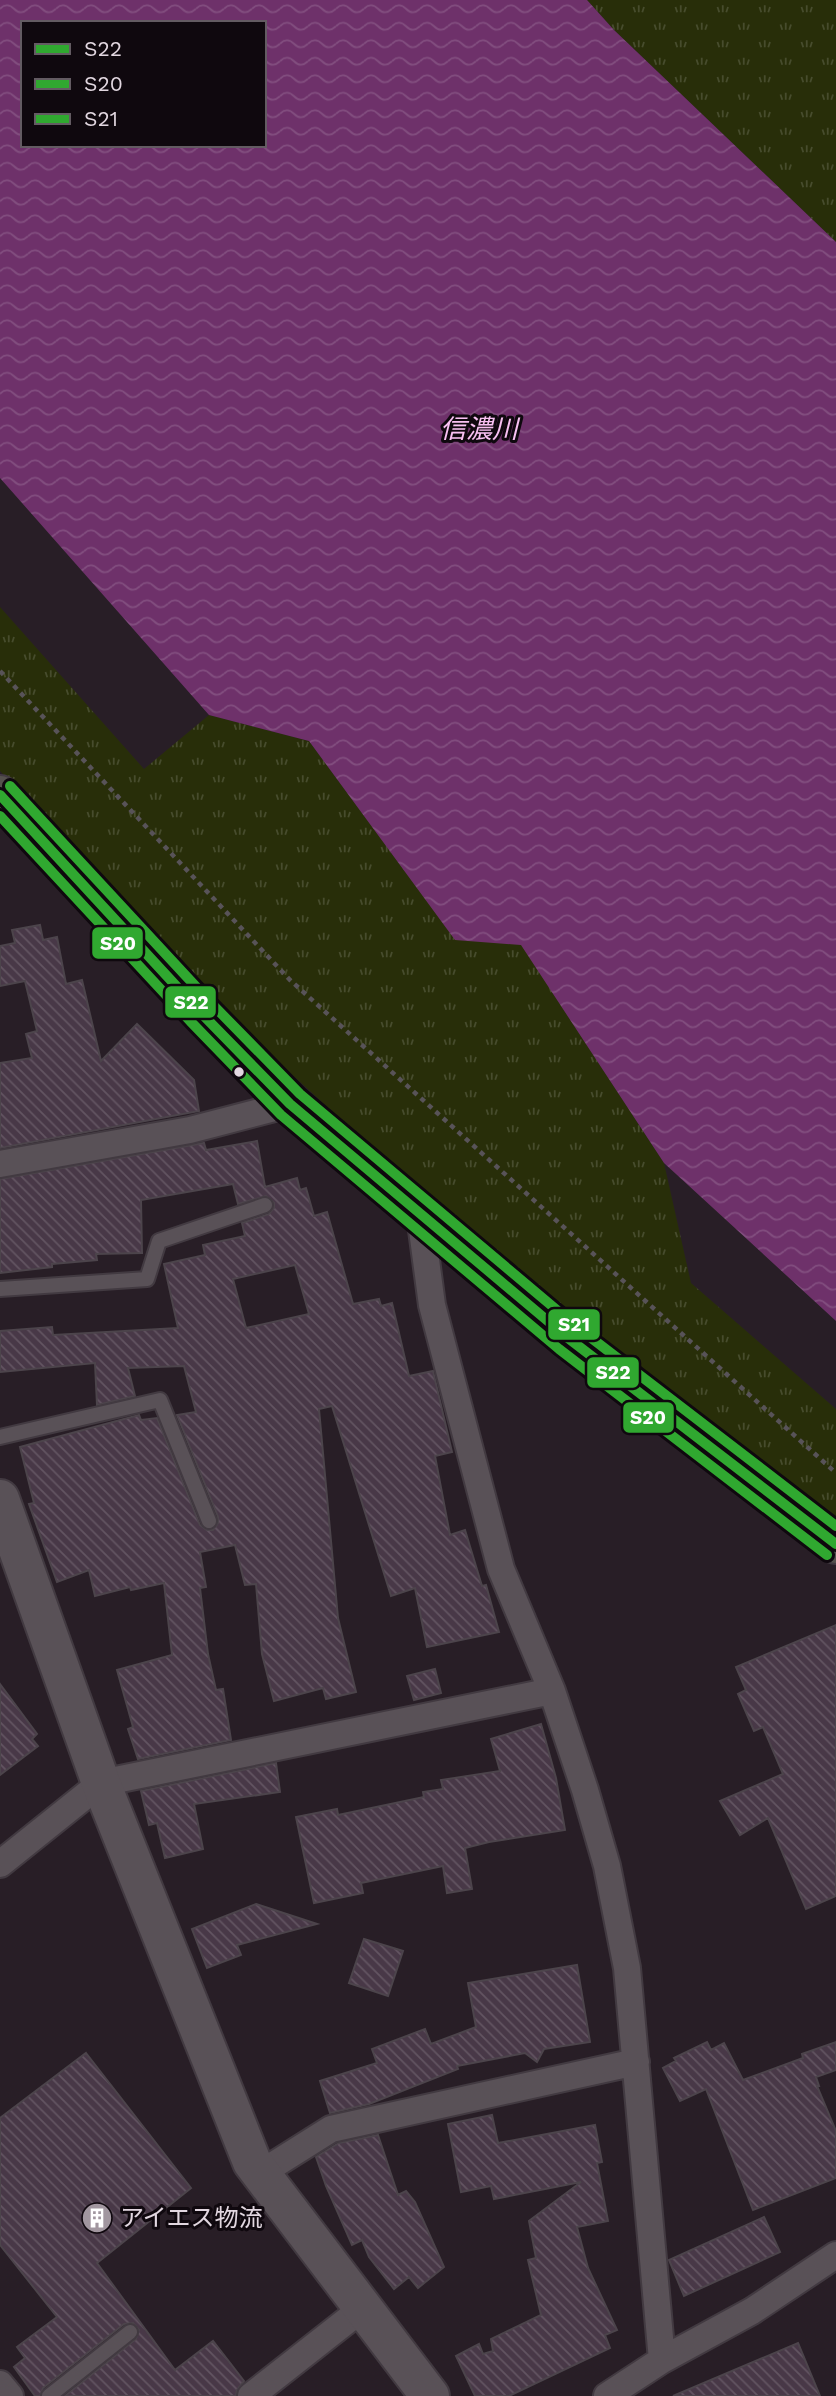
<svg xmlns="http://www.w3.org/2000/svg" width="836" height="2396" font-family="'Work Sans','Noto Sans JP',sans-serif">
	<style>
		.grass { fill: url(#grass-tufts) }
		.water { fill: url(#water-waves); fill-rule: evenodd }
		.building { fill: url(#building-back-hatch); stroke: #4c444b; stroke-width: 2; fill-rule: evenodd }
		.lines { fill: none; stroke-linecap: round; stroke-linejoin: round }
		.lane-casing { stroke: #423a41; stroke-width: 18 }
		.street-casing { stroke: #423a41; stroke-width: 30 }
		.secondary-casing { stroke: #423a41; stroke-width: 42 }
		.primary-casing { stroke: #423a41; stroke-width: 42 }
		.path { stroke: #585358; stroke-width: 4.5; stroke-dasharray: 5 5; stroke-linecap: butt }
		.lane { stroke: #595157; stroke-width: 14 }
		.street { stroke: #595157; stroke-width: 26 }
		.secondary { stroke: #595157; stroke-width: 38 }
		.primary { stroke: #55514d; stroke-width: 38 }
		.bus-1-casing { stroke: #0f080e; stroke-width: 16 }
		.bus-2-casing { stroke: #0f080e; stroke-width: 16 }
		.bus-3-casing { stroke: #0f080e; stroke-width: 16 }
		.bus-1 { stroke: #30a830; stroke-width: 10 }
		.bus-2 { stroke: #30a830; stroke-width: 10 }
		.bus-3 { stroke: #30a830; stroke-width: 10 }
		.bus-dot { fill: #e2d7e0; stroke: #0f080e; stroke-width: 2.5 }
		.labels { text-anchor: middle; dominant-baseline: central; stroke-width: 6; stroke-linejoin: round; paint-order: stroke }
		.poi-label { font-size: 24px; fill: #e2d7e0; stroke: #0f080e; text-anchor: start }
		.water-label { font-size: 26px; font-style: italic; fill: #f9c1f3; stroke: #0f080e }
		.line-badge { stroke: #0f080e; stroke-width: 2.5 }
		.badge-label { font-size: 19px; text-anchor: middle; font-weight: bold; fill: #fff }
	</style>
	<defs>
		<pattern id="grass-tufts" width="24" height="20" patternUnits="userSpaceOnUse" patternTransform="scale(1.75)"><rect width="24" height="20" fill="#282e09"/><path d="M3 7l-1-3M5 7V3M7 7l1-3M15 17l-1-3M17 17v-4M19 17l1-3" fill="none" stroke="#474c2d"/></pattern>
		<pattern id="water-waves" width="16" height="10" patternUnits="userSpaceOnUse" patternTransform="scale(1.75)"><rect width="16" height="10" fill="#6e316a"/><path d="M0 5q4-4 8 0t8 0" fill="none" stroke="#824e7f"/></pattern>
		<pattern id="building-back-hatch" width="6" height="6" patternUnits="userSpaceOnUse" patternTransform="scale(1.75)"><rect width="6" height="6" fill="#483847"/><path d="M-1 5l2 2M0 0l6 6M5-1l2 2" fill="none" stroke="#625461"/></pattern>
	</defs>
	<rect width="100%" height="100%" fill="#281e26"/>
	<!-- grass -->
	<path class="grass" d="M 587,0 L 836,0 L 836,242 L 614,30 Z
		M 0,607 L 144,769 L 209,715 L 309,741 L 455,939 L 521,944 L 664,1163 L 691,1283 L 836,1409 L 836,1529 L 473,1240 L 197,988 L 0,771 Z"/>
	<!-- water -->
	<path class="water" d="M 0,0 L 587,0 L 614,30 L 836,242 L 836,1321 L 664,1163 L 521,945 L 455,940 L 309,741 L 209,715 L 0,478 ZM 23,23 L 264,23 L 264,145 L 23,145 Z"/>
	<!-- building -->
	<path class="building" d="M 40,925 L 43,940 L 57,937 L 66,984 L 82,980 L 101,1061 L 137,1024 L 194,1080 L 199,1111 L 0,1148 L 0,1063 L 32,1058 L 26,1034 L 37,1031 L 25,981 L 0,986 L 0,946 L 15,943 L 12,930 Z
		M 257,1141 L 265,1187 L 297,1178 L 300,1190 L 306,1188 L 314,1216 L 327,1212 L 353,1304 L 379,1299 L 381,1306 L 392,1303 L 409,1376 L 433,1371 L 452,1452 L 435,1456 L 450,1535 L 465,1530 L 482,1586 L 486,1585 L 499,1632 L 427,1647 L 415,1588 L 391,1596 L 332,1406 L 319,1409 L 338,1618 L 356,1692 L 326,1699 L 323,1688 L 274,1701 L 262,1654 L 256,1584 L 245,1585 L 235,1545 L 200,1552 L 206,1587 L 200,1588 L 208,1654 L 216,1690 L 223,1689 L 231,1740 L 138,1759 L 128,1729 L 133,1727 L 117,1670 L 172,1655 L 164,1583 L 131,1590 L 130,1587 L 95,1596 L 89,1570 L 57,1582 L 29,1504 L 34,1503 L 20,1447 L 139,1415 L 141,1420 L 157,1418 L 200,1525 L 207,1530 L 213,1530 L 218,1523 L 218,1517 L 177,1415 L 196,1412 L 184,1366 L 128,1368 L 135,1396 L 97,1405 L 95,1363 L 0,1372 L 0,1331 L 52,1327 L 53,1335 L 178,1328 L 164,1264 L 205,1255 L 203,1245 L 245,1236 L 242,1223 L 269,1214 L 274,1208 L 274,1203 L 266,1196 L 238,1204 L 233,1184 L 141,1200 L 142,1253 L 96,1254 L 97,1260 L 52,1264 L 52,1267 L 0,1273 L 0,1179 L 204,1143 L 206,1150 ZM 295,1265 L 309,1314 L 246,1328 L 233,1279 Z
		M 836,1625 L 836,1896 L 806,1909 L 768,1818 L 740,1835 L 720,1801 L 783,1774 L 763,1727 L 754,1731 L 738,1694 L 746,1690 L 736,1667 Z
		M 435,1669 L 441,1693 L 414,1700 L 407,1676 Z
		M 0,1684 L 37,1734 L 32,1739 L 38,1746 L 0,1775 Z
		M 541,1724 L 556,1778 L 565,1830 L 489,1842 L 465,1848 L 472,1889 L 447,1893 L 443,1866 L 361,1883 L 363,1893 L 314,1903 L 296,1817 L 337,1809 L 338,1815 L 424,1797 L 423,1792 L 443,1789 L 441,1780 L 500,1771 L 491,1739 Z
		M 276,1763 L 280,1792 L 194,1804 L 203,1849 L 165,1858 L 157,1823 L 149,1825 L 141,1791 Z
		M 256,1904 L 317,1924 L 237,1945 L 241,1955 L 207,1968 L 192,1929 Z
		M 364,1939 L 403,1951 L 388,1996 L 349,1983 Z
		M 577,1965 L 590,2042 L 544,2049 L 537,2062 L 525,2053 L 457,2066 L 458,2069 L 369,2104 L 330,2113 L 320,2081 L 377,2063 L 372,2049 L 425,2029 L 431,2044 L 476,2027 L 468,1983 Z
		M 707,2042 L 711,2050 L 724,2043 L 743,2080 L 803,2058 L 802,2054 L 836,2042 L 836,2070 L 816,2077 L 819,2086 L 817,2086 L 836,2131 L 836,2178 L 753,2210 L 706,2089 L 680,2101 L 663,2068 L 676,2061 L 674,2058 Z
		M 86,2053 L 191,2188 L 97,2263 L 175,2370 L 213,2341 L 244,2381 L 237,2390 L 236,2396 L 65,2396 L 136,2339 L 139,2330 L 133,2323 L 124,2324 L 43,2388 L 40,2396 L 35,2396 L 14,2367 L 25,2358 L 17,2347 L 57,2317 L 0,2245 L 0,2118 Z
		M 492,2115 L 498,2143 L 595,2125 L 602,2162 L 597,2163 L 608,2221 L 577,2227 L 588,2268 L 617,2330 L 605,2335 L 610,2348 L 509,2396 L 475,2396 L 456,2356 L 479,2344 L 483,2354 L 493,2351 L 491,2339 L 541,2315 L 528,2260 L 536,2258 L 529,2221 L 581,2182 L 494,2199 L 491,2186 L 461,2192 L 448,2124 Z
		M 378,2135 L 398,2195 L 406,2191 L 415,2202 L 444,2267 L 418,2288 L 409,2277 L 394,2289 L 369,2257 L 362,2240 L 352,2245 L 326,2186 L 316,2157 L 339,2143 Z
		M 764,2217 L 780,2252 L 684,2296 L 669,2260 Z
		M 798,2343 L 820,2396 L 673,2396 Z"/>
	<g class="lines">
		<!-- lane casing -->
		<g class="lane-casing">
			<path id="lane" d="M 0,1289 L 147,1279 L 159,1241 L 265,1205
				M 0,1437 L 160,1400 L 209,1521
				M 49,2396 L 130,2332"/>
		</g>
		<!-- street casing -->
		<g class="street-casing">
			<path id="street" d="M 0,1164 L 190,1130 L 290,1104
				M 420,1215 L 432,1305 L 501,1569 L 552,1691 L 585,1790 L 607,1866 L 627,1968 L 662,2360
				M 0,1864 L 101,1783 L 552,1691
				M 261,2173 L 331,2129 L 636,2062
				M 0,2384 L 10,2396
				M 251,2396 L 363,2308
				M 607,2396 L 662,2360 L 752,2311 L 836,2255"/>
		</g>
		<!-- secondary casing -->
		<g class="secondary-casing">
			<path id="secondary" d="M 0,1499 L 101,1783 L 252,2162 L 430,2396"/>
		</g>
		<!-- primary casing -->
		<g class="primary-casing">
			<path id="primary" d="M 0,795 L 202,1014 L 290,1104 L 568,1338 L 836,1544"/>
		</g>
		<!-- path -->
		<path class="path" d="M 0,671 L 290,980 L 836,1473"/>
		<!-- lane -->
		<use href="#lane" class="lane"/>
		<!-- street -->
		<use href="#street" class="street"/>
		<!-- secondary -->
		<use href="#secondary" class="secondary"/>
		<!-- primary -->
		<use href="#primary" class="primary"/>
		<!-- bus-1 casing -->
		<g class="bus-1-casing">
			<path id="bus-1" d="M 0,795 L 202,1014 L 290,1104 L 568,1338 L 836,1544"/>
		</g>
		<!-- bus-2 casing -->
		<g class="bus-2-casing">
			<path id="bus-2" d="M 0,816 L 192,1023 L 281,1115 L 559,1349 L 827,1555"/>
		</g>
		<!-- bus-3 casing -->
		<g class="bus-3-casing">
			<path id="bus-3" d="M 10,786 L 212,1004 L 300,1094 L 577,1327 L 836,1526"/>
		</g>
		<!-- bus-1 -->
		<use href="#bus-1" class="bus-1"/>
		<!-- bus-2 -->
		<use href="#bus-2" class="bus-2"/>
		<!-- bus-3 -->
		<use href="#bus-3" class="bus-3"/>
	</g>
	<!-- icons -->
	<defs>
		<g id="building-disc" transform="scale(1.575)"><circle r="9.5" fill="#a1969f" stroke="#0f080e"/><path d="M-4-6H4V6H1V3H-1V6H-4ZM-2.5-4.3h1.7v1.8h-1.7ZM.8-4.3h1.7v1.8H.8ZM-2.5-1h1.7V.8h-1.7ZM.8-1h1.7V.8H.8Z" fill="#fff"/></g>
	</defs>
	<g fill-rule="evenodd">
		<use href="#building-disc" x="97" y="2218"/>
	</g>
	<!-- markers -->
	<circle class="bus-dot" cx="239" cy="1072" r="6"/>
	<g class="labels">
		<!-- poi labels -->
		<g class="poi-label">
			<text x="120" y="2218">アイエス物流</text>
		</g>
		<!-- water labels -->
		<g class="water-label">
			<text x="479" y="429">信濃川</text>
		</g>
	</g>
	<g class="line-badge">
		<rect x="91" y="926" width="53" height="34" rx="7" fill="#30a830"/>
		<rect x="164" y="985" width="53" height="34" rx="7" fill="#30a830"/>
		<rect x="547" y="1308" width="54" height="33" rx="7" fill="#30a830"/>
		<rect x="586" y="1356" width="54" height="33" rx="7" fill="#30a830"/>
		<rect x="622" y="1401" width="53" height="33" rx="7" fill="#30a830"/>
	</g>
	<g class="badge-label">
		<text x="118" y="950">S20</text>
		<text x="191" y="1009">S22</text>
		<text x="574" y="1331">S21</text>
		<text x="613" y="1379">S22</text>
		<text x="648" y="1424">S20</text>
	</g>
	<!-- legend -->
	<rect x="21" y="21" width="245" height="126" fill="#0f080e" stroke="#635b62" stroke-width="2"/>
	<rect x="35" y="44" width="35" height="10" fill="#30a830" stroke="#635b62" stroke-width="2"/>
	<text x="84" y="56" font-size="21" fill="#e2d7e0">S22</text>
	<rect x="35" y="79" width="35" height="10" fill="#30a830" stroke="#635b62" stroke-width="2"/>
	<text x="84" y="91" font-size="21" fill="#e2d7e0">S20</text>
	<rect x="35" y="114" width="35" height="10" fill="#30a830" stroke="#635b62" stroke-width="2"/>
	<text x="84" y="126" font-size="21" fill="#e2d7e0">S21</text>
</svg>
